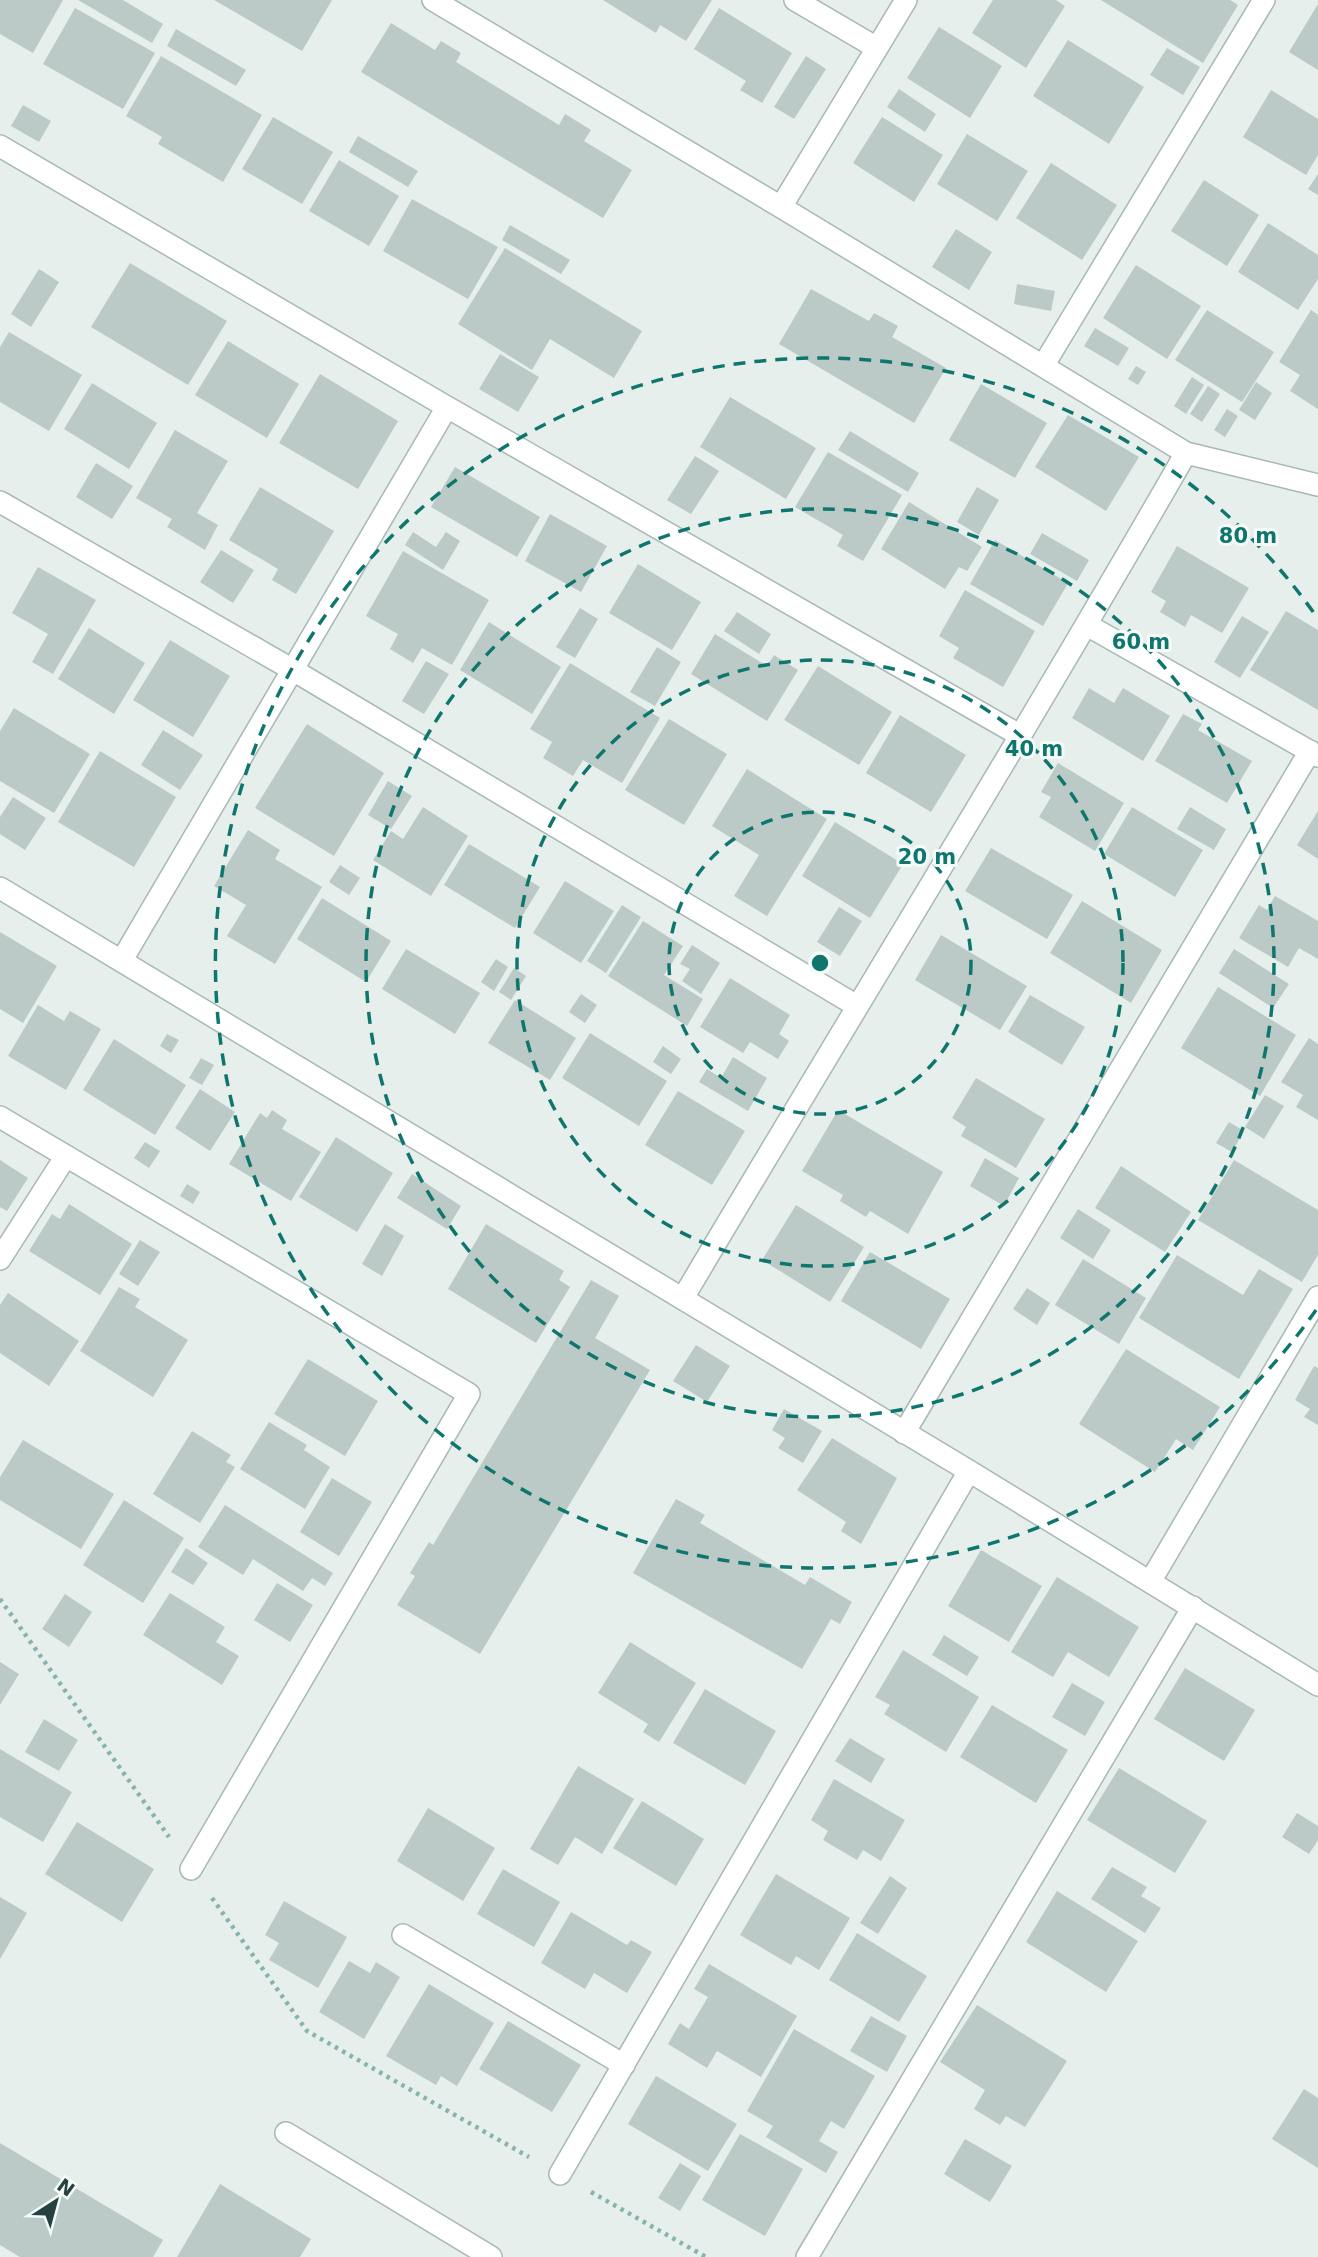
<svg xmlns="http://www.w3.org/2000/svg" width="1318" height="2257" font-family="'DejaVu Sans',sans-serif">
	<style>
		.building { fill: #bbcac6 }
		.lines { fill: none; stroke-linecap: round; stroke-linejoin: round }
		.service-casing { stroke: #a8b8b5; stroke-width: 24 }
		.minor-casing { stroke: #a8b8b5; stroke-width: 24 }
		.path { stroke: #85b3ad; stroke-width: 4.5; stroke-dasharray: 3.5 5; stroke-linecap: butt }
		.service { stroke: #fff; stroke-width: 21 }
		.minor { stroke: #fff; stroke-width: 21 }
		.ring { fill: none; stroke: #0f766e; stroke-width: 3.5; stroke-dasharray: 12 9 }
		.centre { fill: #0f766e; stroke: #f6fbf9; stroke-width: 3.5 }
		.ring-label { font-size: 21px; text-anchor: middle; font-weight: bold; fill: #0f766e; stroke: #f6fbf9; stroke-width: 6; stroke-linejoin: round; paint-order: stroke }
	</style>
	<rect width="100%" height="100%" fill="#e6efec"/>
	<!-- building -->
	<path class="building" d="M 0,0 L 63,0 L 33,53 L 0,34 Z
		M 78,0 L 123,0 L 163,24 L 152,43 Z
		M 214,0 L 332,0 L 302,51 Z
		M 603,0 L 712,0 L 686,41 L 660,25 L 656,33 Z
		M 993,0 L 1056,0 L 1065,6 L 1026,68 L 972,33 Z
		M 1101,0 L 1230,0 L 1238,5 L 1203,63 Z
		M 1318,4 L 1318,70 L 1289,52 Z
		M 75,8 L 155,53 L 123,109 L 43,64 Z
		M 719,8 L 792,53 L 762,103 L 740,90 L 746,81 L 694,49 Z
		M 391,23 L 435,50 L 441,41 L 461,53 L 456,62 L 559,125 L 565,114 L 591,130 L 584,141 L 632,170 L 603,218 L 361,72 Z
		M 939,27 L 1002,66 L 970,118 L 907,78 Z
		M 176,29 L 246,70 L 236,86 L 167,46 Z
		M 1068,40 L 1144,87 L 1109,144 L 1033,96 Z
		M 1167,48 L 1200,67 L 1183,95 L 1150,75 Z
		M 161,56 L 262,115 L 223,182 L 158,144 L 162,137 L 126,116 Z
		M 806,56 L 826,69 L 794,119 L 774,107 Z
		M 899,89 L 936,114 L 925,132 L 887,107 Z
		M 1271,90 L 1318,119 L 1318,155 L 1306,175 L 1243,137 Z
		M 23,105 L 51,121 L 39,142 L 11,126 Z
		M 273,117 L 333,152 L 302,204 L 242,169 Z
		M 882,117 L 943,155 L 914,202 L 853,163 Z
		M 967,134 L 1028,171 L 997,221 L 937,184 Z
		M 358,136 L 418,171 L 408,187 L 349,152 Z
		M 339,160 L 399,196 L 369,246 L 309,211 Z
		M 1051,163 L 1117,205 L 1082,260 L 1016,218 Z
		M 1318,174 L 1318,195 L 1308,189 Z
		M 1204,180 L 1259,215 L 1227,266 L 1171,231 Z
		M 412,199 L 498,247 L 468,299 L 383,251 Z
		M 1268,223 L 1318,255 L 1318,279 L 1298,310 L 1238,272 Z
		M 510,225 L 570,260 L 561,274 L 502,240 Z
		M 956,229 L 992,252 L 969,290 L 932,267 Z
		M 505,248 L 642,331 L 614,378 L 550,339 L 532,370 L 458,324 Z
		M 130,263 L 227,321 L 188,385 L 91,327 Z
		M 1136,265 L 1201,306 L 1167,359 L 1103,318 Z
		M 39,269 L 59,282 L 31,327 L 11,314 Z
		M 1017,284 L 1055,291 L 1051,311 L 1014,304 Z
		M 811,289 L 869,321 L 874,313 L 898,326 L 892,337 L 946,368 L 914,423 L 779,344 Z
		M 1207,310 L 1274,352 L 1242,402 L 1175,360 Z
		M 1311,310 L 1318,315 L 1318,409 L 1290,391 L 1300,375 L 1279,362 Z
		M 1095,328 L 1129,348 L 1118,366 L 1084,346 Z
		M 9,332 L 82,375 L 49,431 L 0,402 L 0,347 Z
		M 228,341 L 299,384 L 267,438 L 195,395 Z
		M 500,354 L 539,377 L 518,412 L 479,389 Z
		M 1136,366 L 1146,372 L 1138,385 L 1128,379 Z
		M 320,374 L 398,421 L 358,489 L 279,443 Z
		M 1192,377 L 1204,385 L 1186,414 L 1174,406 Z
		M 1256,382 L 1272,393 L 1255,420 L 1239,410 Z
		M 92,383 L 157,423 L 129,469 L 64,429 Z
		M 981,384 L 1047,423 L 1015,478 L 949,440 Z
		M 1208,386 L 1220,394 L 1202,422 L 1190,414 Z
		M 730,397 L 816,448 L 786,499 L 700,447 Z
		M 1227,409 L 1238,416 L 1225,437 L 1214,430 Z
		M 1068,415 L 1139,457 L 1106,511 L 1035,467 Z
		M 175,430 L 228,461 L 197,513 L 218,525 L 205,550 L 167,527 L 172,519 L 136,498 Z
		M 850,431 L 919,473 L 908,492 L 838,450 Z
		M 828,452 L 902,495 L 863,561 L 837,546 L 843,535 L 795,507 Z
		M 695,456 L 719,471 L 691,514 L 667,500 Z
		M 96,463 L 133,486 L 112,519 L 76,497 Z
		M 455,467 L 540,517 L 517,557 L 431,507 Z
		M 260,487 L 334,531 L 296,594 L 272,580 L 278,569 L 229,540 Z
		M 977,487 L 999,500 L 979,535 L 957,522 Z
		M 909,502 L 982,547 L 967,571 L 959,567 L 945,589 L 881,549 Z
		M 550,514 L 607,546 L 581,592 L 525,561 Z
		M 413,532 L 436,547 L 446,532 L 460,541 L 443,570 L 405,545 Z
		M 1042,533 L 1089,560 L 1077,581 L 1030,554 Z
		M 995,540 L 1068,583 L 1043,626 L 970,584 Z
		M 1177,546 L 1249,588 L 1222,633 L 1191,615 L 1185,627 L 1160,612 L 1166,601 L 1151,592 Z
		M 221,550 L 254,570 L 233,603 L 200,582 Z
		M 403,551 L 489,600 L 452,665 L 422,648 L 413,663 L 390,649 L 398,634 L 366,616 Z
		M 638,564 L 701,602 L 672,650 L 609,613 Z
		M 38,567 L 96,600 L 53,674 L 32,662 L 48,634 L 12,613 Z
		M 965,590 L 1035,631 L 1003,687 L 953,658 L 959,648 L 939,636 Z
		M 580,608 L 598,619 L 575,658 L 556,647 Z
		M 1286,611 L 1318,630 L 1318,710 L 1250,670 Z
		M 737,612 L 771,634 L 759,654 L 724,631 Z
		M 1242,616 L 1269,632 L 1240,678 L 1214,662 Z
		M 489,622 L 561,667 L 532,714 L 460,670 Z
		M 89,628 L 145,663 L 114,714 L 58,679 Z
		M 715,634 L 767,666 L 774,655 L 798,670 L 767,721 L 691,674 Z
		M 170,640 L 230,676 L 193,737 L 133,700 Z
		M 657,647 L 681,662 L 655,706 L 630,692 Z
		M 426,661 L 449,674 L 424,714 L 402,701 Z
		M 570,663 L 660,718 L 622,783 L 583,760 L 573,776 L 543,758 L 552,742 L 530,729 Z
		M 818,666 L 892,712 L 859,765 L 784,720 Z
		M 1089,688 L 1114,703 L 1123,688 L 1170,716 L 1143,761 L 1072,718 Z
		M 14,708 L 90,754 L 54,813 L 0,781 L 0,731 Z
		M 1183,714 L 1202,724 L 1198,730 L 1252,761 L 1227,803 L 1155,761 Z
		M 900,715 L 966,755 L 931,812 L 866,773 Z
		M 669,719 L 727,754 L 684,825 L 625,790 Z
		M 307,724 L 384,773 L 334,856 L 255,808 Z
		M 163,730 L 203,755 L 180,790 L 141,765 Z
		M 100,751 L 176,797 L 134,867 L 58,822 Z
		M 1058,763 L 1124,803 L 1095,851 L 1039,817 L 1051,797 L 1041,792 Z
		M 747,769 L 827,819 L 767,916 L 734,896 L 759,855 L 712,826 Z
		M 388,781 L 412,796 L 391,829 L 368,815 Z
		M 13,797 L 46,818 L 25,850 L 0,834 L 0,817 Z
		M 423,807 L 468,836 L 431,896 L 373,860 L 391,831 L 403,839 Z
		M 1132,807 L 1203,850 L 1175,897 L 1104,854 Z
		M 1190,807 L 1226,829 L 1214,850 L 1177,829 Z
		M 1318,811 L 1318,859 L 1297,845 Z
		M 835,822 L 903,864 L 870,918 L 802,876 Z
		M 248,830 L 280,850 L 275,859 L 322,887 L 275,964 L 227,936 L 246,905 L 214,886 Z
		M 469,844 L 540,887 L 515,928 L 444,885 Z
		M 991,848 L 1073,895 L 1047,939 L 965,891 Z
		M 340,865 L 360,878 L 349,895 L 329,882 Z
		M 565,881 L 614,911 L 581,963 L 533,933 Z
		M 1275,896 L 1318,921 L 1318,959 L 1299,948 L 1288,967 L 1239,938 L 1259,905 L 1267,910 Z
		M 322,898 L 391,941 L 366,982 L 297,939 Z
		M 1082,901 L 1162,950 L 1131,1003 L 1050,953 Z
		M 622,905 L 641,917 L 606,973 L 587,961 Z
		M 839,907 L 862,921 L 840,956 L 817,942 Z
		M 643,921 L 683,946 L 664,975 L 703,999 L 687,1026 L 608,976 Z
		M 0,932 L 57,966 L 23,1023 L 0,1009 Z
		M 941,935 L 1027,986 L 1000,1030 L 915,980 Z
		M 692,945 L 720,963 L 701,994 L 682,981 L 690,969 L 680,964 Z
		M 406,949 L 480,993 L 455,1034 L 382,989 Z
		M 1234,949 L 1289,984 L 1273,1008 L 1219,973 Z
		M 496,959 L 508,967 L 494,991 L 481,982 Z
		M 514,968 L 526,976 L 511,1000 L 499,992 Z
		M 730,978 L 790,1015 L 779,1034 L 789,1041 L 778,1059 L 750,1042 L 743,1053 L 700,1027 Z
		M 1218,987 L 1296,1035 L 1260,1096 L 1181,1048 Z
		M 581,994 L 597,1005 L 585,1023 L 569,1012 Z
		M 1030,995 L 1085,1027 L 1062,1065 L 1008,1032 Z
		M 515,1000 L 576,1038 L 550,1080 L 488,1043 Z
		M 38,1005 L 64,1021 L 70,1011 L 101,1029 L 66,1090 L 8,1056 Z
		M 590,1033 L 667,1081 L 639,1126 L 562,1078 Z
		M 167,1034 L 179,1040 L 171,1053 L 160,1046 Z
		M 1309,1038 L 1318,1044 L 1318,1120 L 1296,1107 L 1303,1095 L 1281,1082 Z
		M 114,1039 L 186,1085 L 155,1135 L 83,1090 Z
		M 663,1046 L 681,1059 L 671,1074 L 653,1062 Z
		M 733,1057 L 767,1078 L 748,1111 L 699,1082 L 707,1069 L 721,1078 Z
		M 201,1058 L 214,1065 L 202,1085 L 189,1078 Z
		M 976,1078 L 1045,1119 L 1016,1168 L 961,1136 L 966,1127 L 952,1118 Z
		M 200,1089 L 235,1112 L 210,1151 L 175,1128 Z
		M 678,1091 L 745,1131 L 712,1185 L 645,1145 Z
		M 1265,1095 L 1284,1106 L 1264,1139 L 1245,1127 Z
		M 272,1110 L 287,1120 L 282,1129 L 321,1152 L 291,1201 L 229,1164 L 260,1113 L 267,1118 Z
		M 838,1110 L 943,1172 L 908,1234 L 870,1211 L 866,1217 L 840,1201 L 843,1195 L 802,1171 Z
		M 1229,1122 L 1244,1131 L 1232,1152 L 1216,1143 Z
		M 336,1137 L 393,1173 L 357,1232 L 299,1197 Z
		M 145,1142 L 160,1151 L 149,1168 L 134,1158 Z
		M 985,1158 L 1019,1178 L 1004,1206 L 970,1186 Z
		M 0,1160 L 28,1178 L 7,1211 L 0,1207 Z
		M 1234,1160 L 1318,1210 L 1318,1255 L 1302,1282 L 1198,1220 Z
		M 1121,1166 L 1191,1212 L 1165,1252 L 1095,1208 Z
		M 412,1174 L 461,1206 L 447,1229 L 397,1198 Z
		M 187,1184 L 200,1192 L 193,1204 L 180,1196 Z
		M 69,1204 L 132,1244 L 100,1295 L 29,1251 L 52,1214 L 60,1219 Z
		M 796,1205 L 864,1247 L 830,1302 L 762,1260 Z
		M 1078,1209 L 1111,1230 L 1093,1259 L 1060,1238 Z
		M 385,1224 L 404,1236 L 382,1276 L 362,1264 Z
		M 486,1224 L 564,1271 L 559,1280 L 570,1287 L 536,1343 L 448,1289 Z
		M 140,1240 L 160,1252 L 138,1286 L 119,1274 Z
		M 870,1252 L 950,1299 L 921,1349 L 841,1301 Z
		M 1177,1255 L 1243,1295 L 1259,1269 L 1293,1289 L 1239,1379 L 1139,1318 Z
		M 1083,1259 L 1146,1298 L 1119,1344 L 1055,1305 Z
		M 591,1280 L 619,1296 L 595,1338 L 650,1370 L 480,1654 L 397,1605 L 415,1576 L 410,1573 L 429,1542 L 433,1545 Z
		M 119,1287 L 140,1299 L 135,1307 L 188,1340 L 153,1397 L 80,1351 Z
		M 1027,1288 L 1050,1303 L 1037,1325 L 1013,1309 Z
		M 8,1293 L 79,1341 L 49,1386 L 0,1353 L 0,1305 Z
		M 696,1345 L 730,1366 L 707,1402 L 673,1381 Z
		M 1126,1349 L 1220,1407 L 1193,1450 L 1176,1439 L 1155,1472 L 1079,1424 Z
		M 308,1359 L 378,1401 L 345,1456 L 274,1414 Z
		M 1314,1366 L 1318,1368 L 1318,1425 L 1304,1417 L 1310,1409 L 1295,1400 Z
		M 784,1409 L 822,1431 L 803,1463 L 778,1448 L 785,1438 L 772,1430 Z
		M 269,1422 L 307,1445 L 304,1450 L 330,1467 L 305,1509 L 240,1469 Z
		M 192,1431 L 231,1455 L 226,1462 L 235,1467 L 200,1523 L 153,1494 Z
		M 832,1438 L 897,1478 L 861,1544 L 841,1531 L 846,1522 L 797,1490 Z
		M 23,1440 L 114,1494 L 81,1549 L 0,1500 L 0,1477 Z
		M 332,1478 L 372,1502 L 339,1556 L 300,1532 Z
		M 676,1499 L 705,1515 L 700,1523 L 805,1585 L 810,1577 L 852,1602 L 840,1624 L 831,1619 L 802,1669 L 633,1573 Z
		M 124,1500 L 184,1538 L 143,1603 L 83,1565 Z
		M 225,1505 L 333,1573 L 325,1586 L 312,1578 L 303,1591 L 253,1559 L 243,1575 L 198,1547 Z
		M 186,1548 L 208,1563 L 193,1585 L 171,1572 Z
		M 981,1550 L 1042,1586 L 1009,1642 L 948,1606 Z
		M 1057,1577 L 1139,1627 L 1109,1677 L 1068,1652 L 1053,1677 L 1011,1652 Z
		M 277,1583 L 313,1605 L 290,1642 L 254,1620 Z
		M 170,1593 L 225,1627 L 216,1642 L 239,1656 L 222,1685 L 143,1635 Z
		M 65,1594 L 92,1612 L 69,1647 L 42,1629 Z
		M 944,1635 L 979,1657 L 967,1676 L 932,1655 Z
		M 630,1642 L 696,1683 L 659,1742 L 643,1732 L 648,1724 L 598,1693 Z
		M 903,1650 L 979,1697 L 946,1752 L 884,1714 L 890,1705 L 875,1697 Z
		M 0,1662 L 19,1674 L 0,1705 Z
		M 1185,1668 L 1255,1710 L 1224,1761 L 1154,1719 Z
		M 1072,1683 L 1105,1702 L 1085,1736 L 1052,1717 Z
		M 705,1689 L 776,1731 L 745,1785 L 673,1743 Z
		M 992,1705 L 1068,1750 L 1036,1803 L 960,1757 Z
		M 44,1719 L 78,1740 L 59,1771 L 25,1752 Z
		M 850,1738 L 885,1759 L 871,1783 L 835,1761 Z
		M 0,1749 L 72,1792 L 43,1842 L 0,1817 Z
		M 578,1766 L 634,1799 L 602,1854 L 575,1837 L 558,1865 L 530,1849 Z
		M 1119,1768 L 1207,1821 L 1175,1873 L 1087,1820 Z
		M 834,1779 L 905,1820 L 881,1861 L 863,1850 L 857,1860 L 823,1840 L 828,1831 L 811,1820 Z
		M 642,1801 L 704,1839 L 676,1886 L 613,1848 Z
		M 428,1808 L 495,1848 L 463,1901 L 397,1861 Z
		M 1297,1813 L 1318,1826 L 1318,1840 L 1309,1854 L 1282,1837 Z
		M 77,1822 L 154,1869 L 122,1922 L 45,1874 Z
		M 1112,1867 L 1147,1887 L 1141,1896 L 1161,1908 L 1145,1933 L 1091,1899 Z
		M 503,1869 L 560,1902 L 534,1947 L 477,1914 Z
		M 776,1874 L 850,1918 L 819,1970 L 796,1956 L 791,1965 L 740,1935 Z
		M 890,1876 L 907,1888 L 878,1934 L 860,1923 Z
		M 1057,1891 L 1138,1941 L 1106,1992 L 1026,1942 Z
		M 0,1897 L 27,1913 L 0,1959 Z
		M 284,1901 L 347,1937 L 318,1988 L 269,1960 L 279,1943 L 265,1935 Z
		M 571,1912 L 627,1945 L 631,1940 L 652,1952 L 627,1993 L 594,1973 L 585,1989 L 541,1963 Z
		M 857,1933 L 927,1976 L 899,2022 L 829,1980 Z
		M 349,1961 L 370,1973 L 376,1962 L 400,1977 L 364,2039 L 319,2012 Z
		M 709,1964 L 797,2016 L 761,2077 L 717,2051 L 707,2068 L 668,2044 L 680,2023 L 689,2029 L 708,1997 L 694,1989 Z
		M 429,1984 L 494,2023 L 457,2086 L 441,2076 L 436,2085 L 386,2056 Z
		M 977,2005 L 1067,2061 L 1025,2127 L 1006,2116 L 1000,2125 L 974,2109 L 985,2090 L 940,2062 Z
		M 871,2016 L 907,2036 L 887,2072 L 850,2051 Z
		M 508,2021 L 581,2065 L 552,2112 L 479,2069 Z
		M 794,2029 L 875,2076 L 844,2129 L 831,2121 L 819,2141 L 838,2152 L 826,2173 L 766,2137 L 773,2126 L 747,2111 Z
		M 656,2076 L 737,2124 L 708,2171 L 628,2124 Z
		M 1304,2089 L 1318,2098 L 1318,2168 L 1272,2139 Z
		M 740,2134 L 803,2169 L 765,2236 L 702,2200 Z
		M 965,2139 L 1012,2166 L 990,2202 L 944,2174 Z
		M 0,2143 L 163,2240 L 153,2257 L 20,2257 L 0,2245 Z
		M 680,2163 L 701,2176 L 680,2211 L 658,2198 Z
		M 220,2184 L 311,2239 L 300,2257 L 177,2257 Z"/>
	<g class="lines">
		<!-- service casing -->
		<g class="service-casing">
			<path id="service" d="M 0,1259 L 66,1156
				M 403,1935 L 624,2065
				M 286,2133 L 491,2257"/>
		</g>
		<!-- minor casing -->
		<g class="minor-casing">
			<path id="minor" d="M 433,0 L 781,207 L 1186,453 L 1318,485
				M 795,0 L 877,48
				M 0,146 L 447,407 L 1021,736
				M 781,207 L 906,0
				M 1043,366 L 1264,0
				M 0,502 L 293,670 L 857,1006
				M 1087,625 L 1318,756
				M 0,888 L 969,1471 L 1318,1685
				M 122,960 L 447,407
				M 0,1117 L 469,1394 L 191,1869
				M 683,1298 C 850,1016 1023,737 1186,453
				M 904,1433 L 1310,751
				M 1150,1582 L 1318,1297
				M 560,2174 L 969,1471
				M 807,2257 L 1193,1607"/>
		</g>
		<!-- path -->
		<path class="path" d="M 0,1599 L 169,1837
			M 212,1898 L 307,2031 L 529,2157
			M 591,2192 L 706,2257"/>
		<!-- service -->
		<use href="#service" class="service"/>
		<!-- minor -->
		<use href="#minor" class="minor"/>
	</g>
	<!-- distance rings -->
	<g class="ring">
		<circle cx="820" cy="963" r="151"/>
		<circle cx="820" cy="963" r="303"/>
		<circle cx="820" cy="963" r="454"/>
		<path d="M1316 1310A605 605 0 1 1 1316 616"/>
	</g>
	<circle cx="820" cy="963" r="10" class="centre"/>
	<g class="ring-label">
		<text x="1248" y="543">80 m</text>
		<text x="1141" y="649">60 m</text>
		<text x="1034" y="756">40 m</text>
		<text x="927" y="864">20 m</text>
	</g>
	<!-- north arrow -->
	<g transform="translate(56 2201) rotate(36)" stroke="#f6fbf9" stroke-width="5" paint-order="stroke">
	<path d="M0-5L12 26L0 18L-12 26Z" fill="#24423f"/>
	<text y="-10" font-size="19" font-weight="bold" text-anchor="middle" fill="#24423f">N</text>
	</g>
</svg>
